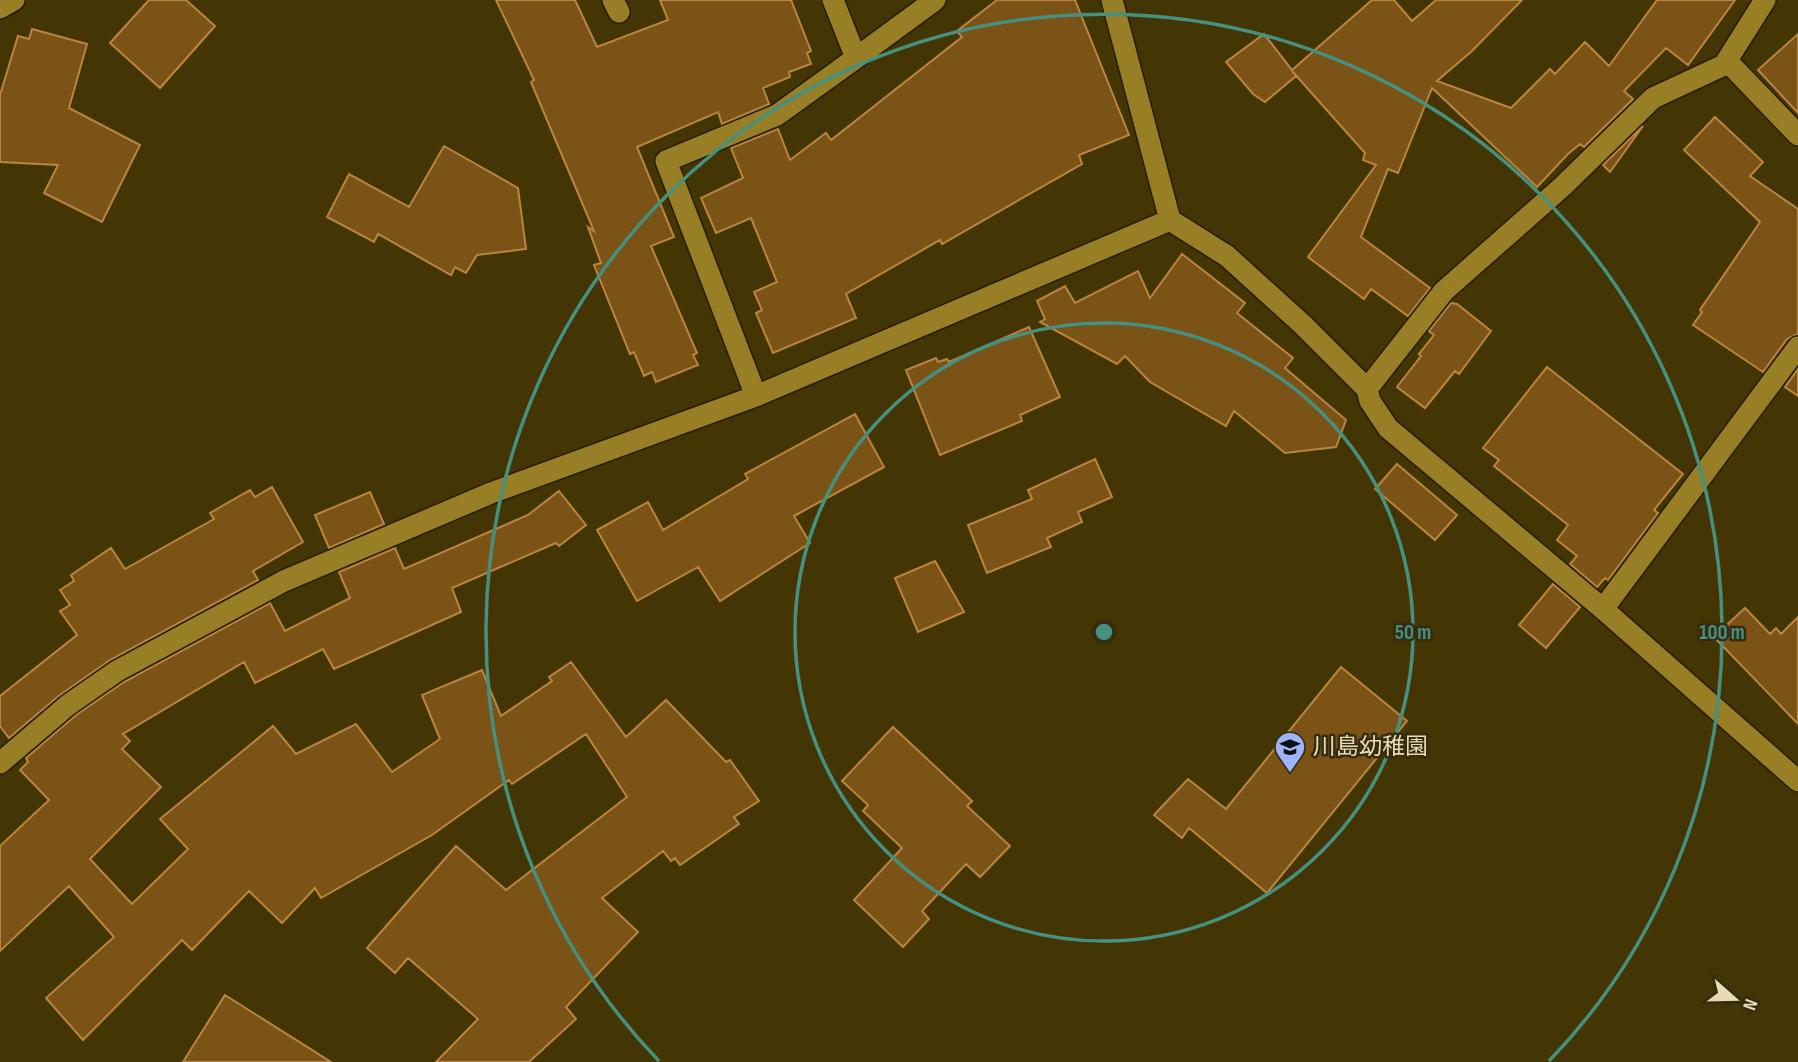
<svg xmlns="http://www.w3.org/2000/svg" width="1798" height="1062" font-family="'Sofia Sans Condensed','Noto Sans JP',sans-serif">
	<style>
		.building { fill: #7c5316; stroke: #ba853e; stroke-width: 2 }
		.lines { fill: none; stroke-linecap: round; stroke-linejoin: round }
		.lane-casing { stroke: #261d03; stroke-width: 24 }
		.street-casing { stroke: #261d03; stroke-width: 24 }
		.lane { stroke: #987e24; stroke-width: 21 }
		.street { stroke: #987e24; stroke-width: 21 }
		.ring { fill: none; stroke: #469080; stroke-width: 3.5 }
		.labels { text-anchor: middle; dominant-baseline: central; stroke-width: 5; stroke-linejoin: round; paint-order: stroke }
		.poi-label { font-size: 23px; fill: #e9dcb4; stroke: #352c11; text-anchor: start }
		.centre { fill: #469080; stroke: #352c11; stroke-width: 3.5 }
		.ring-label { font-size: 21px; text-anchor: middle; font-weight: bold; fill: #469080; stroke: #352c11; stroke-width: 5; stroke-linejoin: round; paint-order: stroke }
	</style>
	<rect width="100%" height="100%" fill="#433504"/>
	<!-- building -->
	<path class="building" d="M 149,0 L 186,0 L 215,26 L 160,88 L 110,43 Z
		M 496,0 L 575,0 L 597,47 L 668,20 L 660,0 L 791,0 L 811,51 L 807,53 L 811,64 L 789,72 L 790,77 L 763,88 L 769,104 L 722,124 L 718,112 L 637,147 L 674,237 L 651,246 L 697,353 L 693,355 L 698,365 L 656,382 L 652,372 L 644,376 L 634,352 L 630,354 L 594,265 L 601,263 L 588,227 L 594,231 L 531,82 L 534,80 Z
		M 997,0 L 1075,0 L 1129,135 L 1079,155 L 1082,164 L 942,244 L 940,240 L 846,294 L 856,318 L 773,353 L 756,313 L 762,310 L 754,292 L 777,282 L 751,218 L 716,233 L 701,198 L 743,178 L 731,148 L 778,129 L 790,160 L 826,133 L 831,140 L 962,37 L 957,31 Z
		M 1372,0 L 1394,0 L 1412,21 L 1436,0 L 1522,0 L 1472,51 L 1437,81 L 1511,108 L 1550,69 L 1555,74 L 1585,42 L 1609,66 L 1657,0 L 1735,0 L 1688,65 L 1666,48 L 1624,91 L 1633,99 L 1584,147 L 1580,144 L 1568,154 L 1537,187 L 1432,88 L 1398,173 L 1388,169 L 1361,237 L 1430,288 L 1408,316 L 1371,289 L 1364,299 L 1308,257 L 1376,165 L 1363,160 L 1365,153 L 1292,71 L 1296,76 L 1265,102 L 1253,94 L 1226,62 L 1264,34 L 1292,70 Z
		M 32,29 L 87,44 L 69,108 L 140,145 L 102,222 L 44,193 L 58,165 L 0,162 L 0,95 L 18,36 L 29,39 Z
		M 1798,34 L 1798,113 L 1758,70 Z
		M 1715,117 L 1763,162 L 1750,176 L 1798,209 L 1798,334 L 1787,339 L 1763,372 L 1693,325 L 1702,312 L 1700,310 L 1760,222 L 1684,150 Z
		M 1643,126 L 1610,172 L 1603,165 Z
		M 444,146 L 518,188 L 526,249 L 477,255 L 466,273 L 455,267 L 451,275 L 378,234 L 374,242 L 327,217 L 349,174 L 409,207 Z
		M 1182,254 L 1245,303 L 1237,313 L 1293,358 L 1285,368 L 1346,420 L 1336,447 L 1285,453 L 1234,411 L 1226,426 L 1150,382 L 1125,356 L 1117,364 L 1040,322 L 1045,319 L 1037,301 L 1065,286 L 1075,303 L 1138,271 L 1150,298 Z
		M 1451,303 L 1457,304 L 1491,331 L 1459,374 L 1455,371 L 1425,408 L 1397,387 L 1421,356 L 1419,354 L 1434,335 L 1429,331 Z
		M 1029,327 L 1060,397 L 1020,415 L 1022,421 L 940,455 L 906,370 L 936,358 L 938,362 L 947,359 L 949,362 Z
		M 1547,367 L 1683,474 L 1654,510 L 1658,513 L 1608,580 L 1605,578 L 1597,587 L 1570,564 L 1577,556 L 1557,540 L 1568,525 L 1494,466 L 1499,460 L 1483,448 Z
		M 1798,369 L 1798,396 L 1785,387 Z
		M 855,414 L 884,467 L 794,516 L 810,543 L 720,601 L 698,567 L 637,601 L 597,530 L 648,502 L 663,530 L 748,479 L 745,474 Z
		M 1095,459 L 1112,497 L 1078,512 L 1082,522 L 1047,538 L 1051,547 L 987,573 L 968,525 L 1032,499 L 1028,490 Z
		M 1397,464 L 1457,515 L 1435,540 L 1375,489 Z
		M 272,487 L 303,542 L 253,571 L 258,580 L 110,660 L 60,695 L 9,738 L 0,726 L 0,696 L 77,635 L 60,611 L 70,605 L 60,590 L 74,581 L 71,575 L 111,548 L 125,569 L 214,519 L 210,513 L 250,490 L 255,497 Z
		M 559,491 L 586,525 L 559,546 L 556,543 L 452,588 L 461,612 L 334,669 L 323,649 L 255,683 L 244,662 L 123,734 L 130,741 L 122,749 L 161,787 L 90,859 L 132,904 L 188,849 L 160,819 L 273,726 L 296,754 L 356,724 L 392,772 L 440,739 L 422,695 L 482,670 L 501,716 L 552,681 L 549,677 L 571,662 L 626,737 L 666,700 L 726,762 L 730,760 L 759,801 L 734,817 L 739,824 L 680,865 L 675,858 L 671,861 L 663,851 L 602,898 L 638,932 L 566,1007 L 576,1019 L 529,1062 L 436,1062 L 478,1019 L 408,958 L 395,973 L 367,948 L 456,846 L 506,890 L 627,797 L 586,734 L 512,784 L 509,780 L 432,835 L 321,898 L 315,888 L 282,923 L 249,891 L 192,950 L 182,940 L 83,1040 L 46,998 L 114,937 L 69,886 L 0,951 L 0,846 L 49,800 L 20,770 L 28,762 L 26,758 L 76,715 L 124,682 L 270,603 L 285,631 L 350,598 L 339,572 L 395,548 L 404,569 L 528,515 Z
		M 370,492 L 384,524 L 329,548 L 315,515 Z
		M 935,561 L 964,612 L 918,632 L 895,578 Z
		M 1553,584 L 1580,607 L 1546,648 L 1519,625 Z
		M 1745,608 L 1770,634 L 1776,628 L 1781,634 L 1798,617 L 1798,724 L 1714,637 Z
		M 1341,667 L 1407,721 L 1267,893 L 1189,828 L 1182,838 L 1154,815 L 1188,779 L 1226,809 Z
		M 893,727 L 972,801 L 967,806 L 1010,846 L 980,877 L 966,864 L 922,911 L 929,919 L 903,947 L 854,900 L 902,848 L 863,811 L 868,805 L 842,781 Z
		M 225,995 L 331,1062 L 183,1062 Z"/>
	<g class="lines">
		<!-- lane casing -->
		<g class="lane-casing">
			<path id="lane" d="M 1727,61 L 1798,135"/>
		</g>
		<!-- street casing -->
		<g class="street-casing">
			<path id="street" d="M 613,0 L 619,12
				M 1112,0 L 1170,220 L 1227,256 L 1302,324 L 1367,389 L 1370,401 L 1388,428 L 1603,609 L 1798,781
				M 0,8 L 14,0
				M 856,58 L 935,0
				M 1367,389 L 1444,291 L 1563,186 L 1653,98 L 1724,65 L 1765,0
				M 756,396 L 666,161 L 777,115 L 856,58 L 833,0
				M 1603,609 L 1798,347
				M 0,763 L 68,705 L 117,671 L 284,581 L 491,493 L 756,396 L 1170,220"/>
		</g>
		<!-- lane -->
		<use href="#lane" class="lane"/>
		<!-- street -->
		<use href="#street" class="street"/>
	</g>
	<!-- distance rings -->
	<g class="ring">
		<circle cx="1104" cy="632" r="309"/>
		<path d="M659 1061A618 618 0 1 1 1549 1061"/>
	</g>
	<!-- icons -->
	<defs>
		<g id="school-pin" transform="scale(1.575)"><path d="M0 17L-7.5 6A9.5 9.5 0 1 1 7.5 6Z" fill="#9fb3fd" stroke="#352c11"/><path d="M0-5L7-2L0 1L-7-2ZM-4 1L0 2.5L4 1V4Q0 6-4 4Z" fill="#111"/></g>
	</defs>
	<g fill-rule="evenodd">
		<use href="#school-pin" x="1290" y="747"/>
	</g>
	<g class="labels">
		<!-- poi labels -->
		<g class="poi-label">
			<text x="1313" y="747">川島幼稚園</text>
		</g>
	</g>
	<circle cx="1104" cy="632" r="10" class="centre"/>
	<g class="ring-label">
		<text x="1413" y="639">50 m</text>
		<text x="1722" y="639">100 m</text>
	</g>
	<!-- north arrow -->
	<g transform="translate(1735 999) rotate(110)" stroke="#352c11" stroke-width="5" paint-order="stroke">
	<path d="M0-5L12 26L0 18L-12 26Z" fill="#e9dcb4"/>
	<text y="-10" font-size="19" font-weight="bold" text-anchor="middle" fill="#e9dcb4">N</text>
	</g>
</svg>
